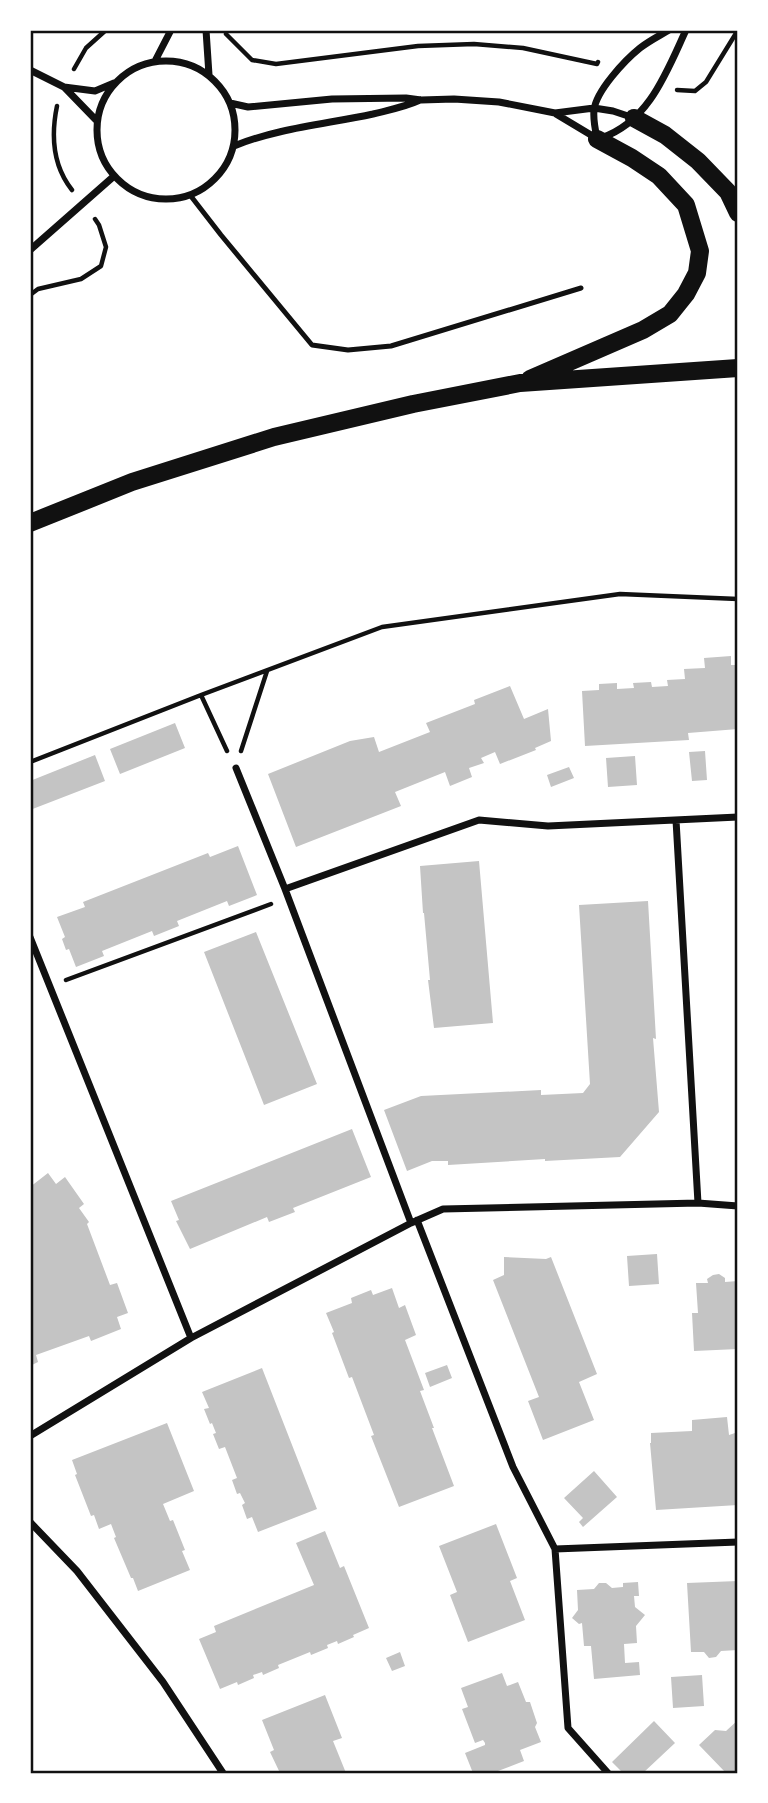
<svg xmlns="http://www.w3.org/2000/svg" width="768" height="1803" font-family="'Crimson Pro',serif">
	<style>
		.building { fill: #c4c4c4 }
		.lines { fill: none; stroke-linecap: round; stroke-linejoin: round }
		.path { stroke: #111; stroke-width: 4.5 }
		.service { stroke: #111; stroke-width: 5 }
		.minor { stroke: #111; stroke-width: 7 }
		.primary { stroke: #111; stroke-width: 18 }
		.neatline { fill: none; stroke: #111; stroke-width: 2.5 }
	</style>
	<rect width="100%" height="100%" fill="#fff"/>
	<!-- building -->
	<path class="building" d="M 731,656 L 731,665 L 738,665 L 738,729 L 688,733 L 689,740 L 585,746 L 582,691 L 599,690 L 599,684 L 617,683 L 617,689 L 634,688 L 633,683 L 651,682 L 652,687 L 668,686 L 667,680 L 685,679 L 684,669 L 705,668 L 704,658 Z
		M 510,686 L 524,719 L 548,709 L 551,741 L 535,748 L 536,750 L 500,764 L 495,752 L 481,758 L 484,763 L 469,768 L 472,777 L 450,786 L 445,772 L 395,792 L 401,806 L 296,847 L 268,774 L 350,741 L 374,737 L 379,752 L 430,732 L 426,723 L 475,704 L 474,700 Z
		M 175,723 L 185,748 L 120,774 L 110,749 Z
		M 705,751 L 707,780 L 692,781 L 689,752 Z
		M 95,755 L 105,781 L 30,810 L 30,781 Z
		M 635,756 L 637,785 L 608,787 L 606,758 Z
		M 569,767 L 574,778 L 551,787 L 547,775 Z
		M 238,846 L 257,895 L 229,906 L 227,901 L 177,921 L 179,926 L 154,936 L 152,931 L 102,951 L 104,956 L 76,967 L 69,949 L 66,950 L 62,939 L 65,937 L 57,917 L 85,907 L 83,902 L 208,853 L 210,857 Z
		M 479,861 L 493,1023 L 434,1028 L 428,980 L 430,980 L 424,913 L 423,913 L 420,866 Z
		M 648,901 L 656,1039 L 653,1038 L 659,1112 L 620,1157 L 545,1161 L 545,1159 L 448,1165 L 448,1161 L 432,1161 L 407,1171 L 384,1110 L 421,1096 L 541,1090 L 541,1095 L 583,1093 L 590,1084 L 579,905 Z
		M 256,932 L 317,1084 L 264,1105 L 204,952 Z
		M 352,1129 L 371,1177 L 293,1208 L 295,1212 L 269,1222 L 267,1217 L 190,1249 L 176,1221 L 179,1220 L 171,1201 Z
		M 48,1173 L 56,1184 L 65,1177 L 84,1204 L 79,1208 L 89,1222 L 87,1224 L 110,1285 L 117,1283 L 128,1313 L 117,1317 L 121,1329 L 91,1341 L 89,1336 L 36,1355 L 38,1362 L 30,1366 L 30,1187 Z
		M 657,1254 L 659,1284 L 629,1286 L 627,1256 Z
		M 504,1257 L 546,1259 L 551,1257 L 597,1374 L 579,1382 L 594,1420 L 543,1440 L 528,1401 L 539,1397 L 493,1280 L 504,1275 Z
		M 719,1274 L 725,1278 L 725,1282 L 738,1281 L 738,1349 L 694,1351 L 692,1313 L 698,1313 L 696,1283 L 708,1283 L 707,1279 L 713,1275 Z
		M 392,1288 L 399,1308 L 405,1305 L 416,1335 L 405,1340 L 424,1390 L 420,1391 L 434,1428 L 432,1428 L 454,1486 L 399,1507 L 371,1436 L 374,1435 L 352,1377 L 349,1378 L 332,1333 L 334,1332 L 326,1313 L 352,1303 L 351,1298 L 371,1290 L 373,1295 Z
		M 447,1365 L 452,1378 L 430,1387 L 425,1373 Z
		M 262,1368 L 317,1509 L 258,1532 L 252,1517 L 247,1519 L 242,1505 L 245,1503 L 240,1493 L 237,1494 L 232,1480 L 237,1478 L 225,1447 L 219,1449 L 213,1434 L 216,1433 L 212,1423 L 210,1424 L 204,1409 L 209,1408 L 202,1392 Z
		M 727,1417 L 729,1435 L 738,1432 L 738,1505 L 656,1510 L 650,1443 L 651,1443 L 651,1433 L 692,1431 L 692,1420 Z
		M 167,1423 L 194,1491 L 163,1504 L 170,1521 L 173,1520 L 185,1550 L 182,1551 L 190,1570 L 138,1591 L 133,1578 L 131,1578 L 114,1538 L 116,1537 L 111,1524 L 99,1529 L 94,1515 L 91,1516 L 75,1475 L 77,1474 L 72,1460 Z
		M 594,1471 L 617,1497 L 583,1527 L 579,1522 L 583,1518 L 564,1498 Z
		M 496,1524 L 517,1578 L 510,1581 L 525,1620 L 468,1642 L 450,1595 L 457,1592 L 439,1546 Z
		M 325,1531 L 340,1568 L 344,1566 L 369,1628 L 353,1635 L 354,1637 L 338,1644 L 337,1641 L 327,1645 L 328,1648 L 311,1655 L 310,1652 L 278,1665 L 279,1668 L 263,1675 L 262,1672 L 253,1675 L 254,1678 L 238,1685 L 237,1682 L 220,1689 L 199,1639 L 216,1632 L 214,1626 L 314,1585 L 296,1543 Z
		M 738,1581 L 738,1650 L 721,1651 L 716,1657 L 709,1658 L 704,1652 L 691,1652 L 687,1583 Z
		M 638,1582 L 639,1596 L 634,1596 L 635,1607 L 645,1615 L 636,1626 L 637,1643 L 624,1644 L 625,1663 L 639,1662 L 640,1675 L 594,1679 L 591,1646 L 584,1646 L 582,1623 L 579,1624 L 572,1618 L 578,1610 L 577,1590 L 594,1589 L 599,1583 L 606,1583 L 612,1588 L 623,1587 L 623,1583 Z
		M 400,1652 L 405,1666 L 392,1671 L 386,1658 Z
		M 502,1673 L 507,1686 L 518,1682 L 526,1702 L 530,1702 L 537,1723 L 535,1727 L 541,1742 L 520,1750 L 524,1761 L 498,1771 L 499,1773 L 473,1773 L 465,1753 L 485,1745 L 485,1743 L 483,1740 L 475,1743 L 462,1709 L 468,1707 L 461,1688 Z
		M 702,1675 L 704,1706 L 673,1708 L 671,1677 Z
		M 325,1695 L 342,1738 L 333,1741 L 346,1773 L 280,1773 L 270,1752 L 274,1750 L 262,1720 Z
		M 738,1720 L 738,1773 L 726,1773 L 699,1745 L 715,1730 L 726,1731 Z
		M 654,1721 L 675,1743 L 643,1773 L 623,1773 L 612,1762 Z"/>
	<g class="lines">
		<!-- path -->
		<path class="path" d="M 226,34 L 252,60 L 276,64 L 418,46 L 474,44 L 523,48 L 597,64 L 598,62
			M 74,69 L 86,48 L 106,30
			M 677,90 L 695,91 L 706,82 L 738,30
			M 57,106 C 51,135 53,166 72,190
			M 30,295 L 38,289 L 81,279 L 101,266 L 106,247 L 99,225 L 95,219
			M 201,695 L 227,751
			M 241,751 L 267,671
			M 30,762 L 201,695 L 382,627 L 620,594 L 738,599
			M 66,980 L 271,904"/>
		<!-- service -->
		<path class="service" d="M 190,195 L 221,235 L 312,345 L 348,350 L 391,346 L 581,288"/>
		<!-- minor -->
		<path class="minor" d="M 206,30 L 209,75
			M97 130a69 69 0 1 1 138 0a69 69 0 1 1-138 0Z
			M 155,61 L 171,30
			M 30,70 L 64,87 L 96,120
			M 64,87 L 95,91 L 114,83
			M 230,103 L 248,107 L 332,99 L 406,98 L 421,100 L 454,99 L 499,102 L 555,113 L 594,108 L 613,111 L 634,118
			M 556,114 L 596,138
			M 597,138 C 595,129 593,120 594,110 C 596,91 625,60 640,48 C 649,41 659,36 669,30
			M 601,138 C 649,122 667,71 686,30
			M 234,146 C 278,128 327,124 373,114 C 389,110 405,107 420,100
			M 30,250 L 113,177
			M 236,768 L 285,889 L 411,1223
			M 676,820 L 698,1203
			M 285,889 L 479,820 L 548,826 L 738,817
			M 30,937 L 191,1338
			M 417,1220 L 513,1467 L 555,1549 L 568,1728 L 608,1773
			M 30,1436 L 191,1338 L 411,1223 L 443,1209 L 698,1203 L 738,1206
			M 30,1522 L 77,1571 L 163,1682 L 223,1773
			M 555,1549 L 738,1542"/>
		<!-- primary -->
		<path class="primary" d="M 634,118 L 665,135 L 698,161 L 728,192 L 738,213
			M 530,379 L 643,330 L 670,314 L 686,294 L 697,273 L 700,251 L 686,205 L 659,176 L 632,158 L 597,139
			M 30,523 L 132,482 L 274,437 L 413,404 L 520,383 L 738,368"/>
	</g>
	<!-- border -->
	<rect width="768" height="1803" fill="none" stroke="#ffffff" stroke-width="63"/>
	<rect x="32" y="32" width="704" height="1740" class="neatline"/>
</svg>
